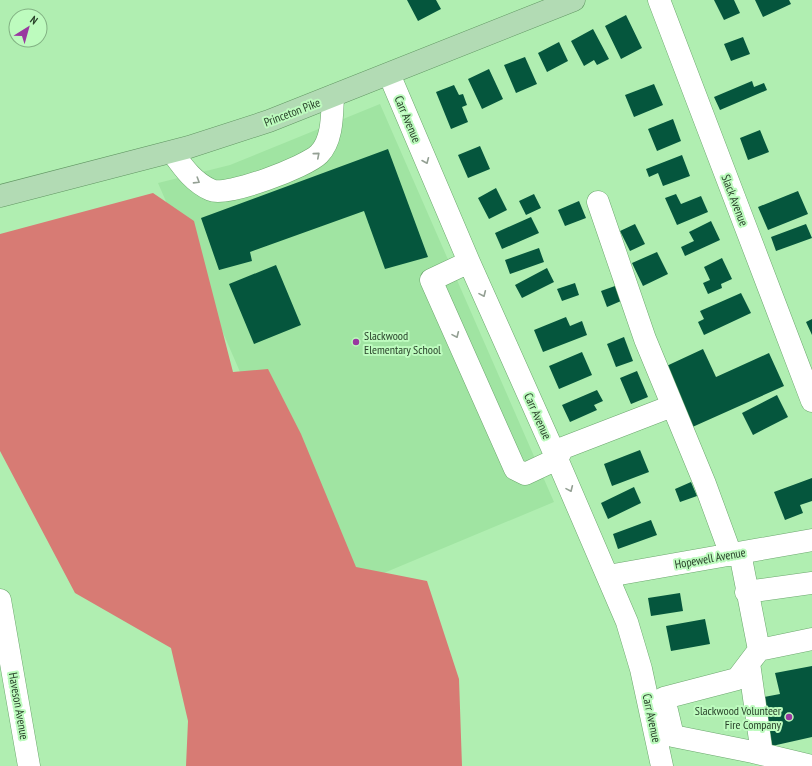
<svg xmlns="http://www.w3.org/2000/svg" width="812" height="766" font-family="'PT Sans Narrow',sans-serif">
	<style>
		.built { fill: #a0e4a2 }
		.forest { fill: #d77b74 }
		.building { fill: #05563d }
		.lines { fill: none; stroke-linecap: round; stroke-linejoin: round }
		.minor-casing { stroke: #6ca76e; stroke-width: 23 }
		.major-casing { stroke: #619663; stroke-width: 23 }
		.minor { stroke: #fff; stroke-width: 22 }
		.major { stroke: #b2dbb4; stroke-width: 22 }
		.oneway { stroke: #94a094 }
		.poi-dot { fill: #9938a0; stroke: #bdfbbe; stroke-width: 1.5 }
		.labels { text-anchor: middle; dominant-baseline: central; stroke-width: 4; stroke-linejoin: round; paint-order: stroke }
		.street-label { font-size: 12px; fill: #29422a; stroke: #bdfbbe }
		.poi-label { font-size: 12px; fill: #29422a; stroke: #bdfbbe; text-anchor: start }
	</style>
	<rect width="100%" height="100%" fill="#b0eeb1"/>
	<!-- built -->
	<path class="built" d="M 380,104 L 554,502 L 336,593 L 158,183 L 230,165 Z"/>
	<!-- forest -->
	<path class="forest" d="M 153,193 L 194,221 L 233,372 L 268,369 L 301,434 L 356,567 L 427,581 L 459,679 L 462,766 L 186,766 L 188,721 L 171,648 L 75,593 L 0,451 L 0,234 Z"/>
	<!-- building -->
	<path class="building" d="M 407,0 L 436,0 L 441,9 L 418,21 Z
		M 714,0 L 734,0 L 740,13 L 724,20 Z
		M 755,0 L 789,0 L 791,4 L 763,17 Z
		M 626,15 L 642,48 L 621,59 L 605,26 Z
		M 593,29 L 609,59 L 597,65 L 594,60 L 584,66 L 571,41 Z
		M 743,37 L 750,54 L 731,61 L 724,44 Z
		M 559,42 L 568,61 L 547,72 L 538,53 Z
		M 525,57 L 537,84 L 516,93 L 504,65 Z
		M 489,69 L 503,99 L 482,109 L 468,79 Z
		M 752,81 L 754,87 L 764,83 L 767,90 L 720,110 L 714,97 Z
		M 654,84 L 663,105 L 634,117 L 625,95 Z
		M 454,85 L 459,95 L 463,94 L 467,105 L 462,107 L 468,122 L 451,129 L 436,92 Z
		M 673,119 L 681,141 L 657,151 L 648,129 Z
		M 760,130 L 769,152 L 748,160 L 740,138 Z
		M 480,146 L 490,169 L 468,178 L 458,155 Z
		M 388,149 L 428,257 L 385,269 L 364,211 L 250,252 L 252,261 L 219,270 L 201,218 Z
		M 682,155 L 690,176 L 663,186 L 658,173 L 649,177 L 646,169 Z
		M 496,188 L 507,210 L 489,219 L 478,198 Z
		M 798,191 L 808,214 L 768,230 L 758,207 Z
		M 534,194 L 541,208 L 526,215 L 519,201 Z
		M 676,194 L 681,204 L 701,196 L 708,212 L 677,225 L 665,198 Z
		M 579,201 L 586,218 L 565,226 L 558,210 Z
		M 531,217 L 539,233 L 502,249 L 495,233 Z
		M 711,221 L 720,240 L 685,256 L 681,247 L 694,241 L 689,232 Z
		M 635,224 L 645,244 L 630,251 L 620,231 Z
		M 806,224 L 812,238 L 776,251 L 771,237 Z
		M 539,248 L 544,262 L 510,274 L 505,260 Z
		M 657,252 L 668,274 L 643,286 L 632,263 Z
		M 722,258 L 732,279 L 721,284 L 722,288 L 708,294 L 703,283 L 710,280 L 704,267 Z
		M 276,265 L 301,325 L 254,344 L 229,284 Z
		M 547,268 L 554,282 L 522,298 L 515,285 Z
		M 575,283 L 579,295 L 562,301 L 557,289 Z
		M 615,286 L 621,301 L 607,307 L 601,291 Z
		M 741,293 L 751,313 L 704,335 L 698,322 L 704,319 L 700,311 Z
		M 566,317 L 570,326 L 582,321 L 587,335 L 543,352 L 534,330 Z
		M 812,319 L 812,335 L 806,322 Z
		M 624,337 L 633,361 L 616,367 L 607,344 Z
		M 703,349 L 716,377 L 769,353 L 784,386 L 688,429 L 660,369 Z
		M 582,352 L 592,375 L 559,389 L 549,366 Z
		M 637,371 L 648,397 L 631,404 L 620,378 Z
		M 597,390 L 603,401 L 594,405 L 597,410 L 570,422 L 562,405 Z
		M 777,395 L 788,417 L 753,435 L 742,413 Z
		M 640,450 L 649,472 L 612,486 L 604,464 Z
		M 812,478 L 812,501 L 800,505 L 803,513 L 785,520 L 774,492 Z
		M 691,482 L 697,496 L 680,502 L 675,489 Z
		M 634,487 L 641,503 L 608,519 L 601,503 Z
		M 651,520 L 657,535 L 618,549 L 613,534 Z
		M 680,593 L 683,611 L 651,616 L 648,598 Z
		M 705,619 L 710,644 L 671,651 L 666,626 Z
		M 812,666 L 812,737 L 772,746 L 764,697 L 780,694 L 775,673 Z"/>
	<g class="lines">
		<!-- minor casing -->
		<g class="minor-casing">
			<path id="minor" d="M 659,0 L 812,401
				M 389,74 L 469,262 L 557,459 L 627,622 L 641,669 L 662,766
				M 172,152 C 183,167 193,182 211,190 C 227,197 306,167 319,154 C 333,140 332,114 333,96
				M 598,202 L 645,339 L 705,484 L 731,555
				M 469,262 L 431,280 L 515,469 L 525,474 L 557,459 L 563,448 L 672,406
				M 740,553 L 759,650
				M 608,576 L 812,540
				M 746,592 L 812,583
				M 0,600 L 29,766
				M 812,639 L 759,650 L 737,679 L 664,698 L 673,736 L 753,752 L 812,766
				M 749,663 L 762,754"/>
		</g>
		<!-- major casing -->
		<g class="major-casing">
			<path id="major" d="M 0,196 L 189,147 L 269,121 L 574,0"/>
		</g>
		<!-- minor -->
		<use href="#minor" class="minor"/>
		<!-- major -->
		<use href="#major" class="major"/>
	</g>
	<!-- one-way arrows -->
	<defs><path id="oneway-chevron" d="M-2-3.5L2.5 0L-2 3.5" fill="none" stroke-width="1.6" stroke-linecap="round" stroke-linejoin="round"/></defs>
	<g class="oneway">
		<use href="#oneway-chevron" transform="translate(317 155) rotate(-41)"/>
		<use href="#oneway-chevron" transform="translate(426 161) rotate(67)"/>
		<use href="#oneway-chevron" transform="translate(197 181) rotate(32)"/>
		<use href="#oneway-chevron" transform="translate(483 294) rotate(66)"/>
		<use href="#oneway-chevron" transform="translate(456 335) rotate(66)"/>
		<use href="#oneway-chevron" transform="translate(570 489) rotate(66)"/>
	</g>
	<!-- markers -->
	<g class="poi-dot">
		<circle cx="356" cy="342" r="4"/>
		<circle cx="789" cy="717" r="4"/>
	</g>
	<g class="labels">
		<!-- street labels -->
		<g class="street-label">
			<text transform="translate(292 112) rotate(-21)">Princeton Pike</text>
			<text transform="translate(408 119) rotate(67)">Carr Avenue</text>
			<text transform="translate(735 200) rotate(69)">Slack Avenue</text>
			<text transform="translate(538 416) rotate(66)">Carr Avenue</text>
			<text transform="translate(710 558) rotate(-10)">Hopewell Avenue</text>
			<text transform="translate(19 706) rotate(80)">Haveson Avenue</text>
			<text transform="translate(652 718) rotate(78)">Carr Avenue</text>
		</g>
		<!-- poi labels -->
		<g class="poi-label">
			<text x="364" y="335">Slackwood<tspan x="364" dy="14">Elementary School</tspan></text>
			<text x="781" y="710" text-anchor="end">Slackwood Volunteer<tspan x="781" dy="14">Fire Company</tspan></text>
		</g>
	</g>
	<!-- north arrow -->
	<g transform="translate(28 28) rotate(37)"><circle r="19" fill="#bdfbbe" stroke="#82b183"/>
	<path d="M0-3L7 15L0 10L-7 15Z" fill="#9938a0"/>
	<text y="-6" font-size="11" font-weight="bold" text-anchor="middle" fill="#29422a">N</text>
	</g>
</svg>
